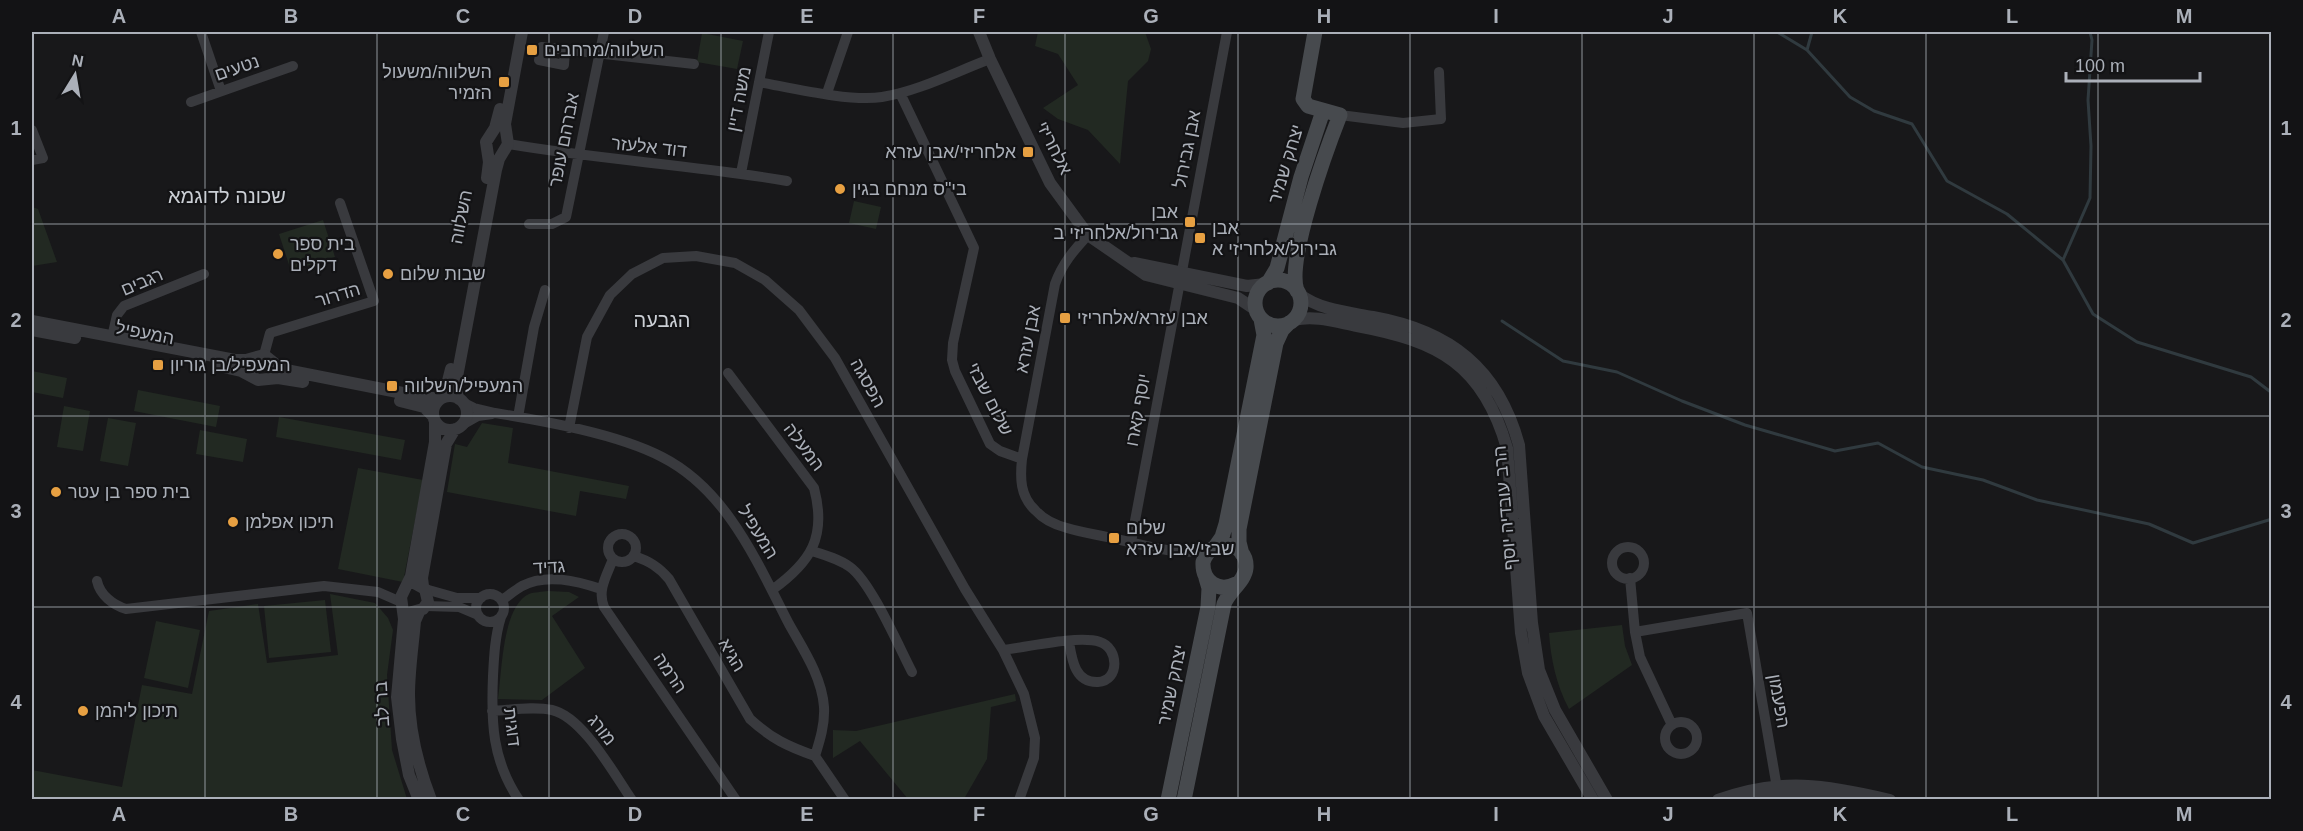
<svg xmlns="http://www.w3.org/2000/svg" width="2303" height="831" font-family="Helvetica,'Noto Sans Hebrew',sans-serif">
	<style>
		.green { fill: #222922 }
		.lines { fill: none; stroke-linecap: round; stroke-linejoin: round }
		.stream { stroke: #303a3f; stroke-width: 3 }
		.minor { stroke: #393a3e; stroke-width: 10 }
		.tertiary { stroke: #393a3e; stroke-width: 12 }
		.secondary { stroke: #474a4e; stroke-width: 15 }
		.grid { fill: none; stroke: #abb0b9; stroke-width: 1.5; stroke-opacity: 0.55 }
		.poi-dot { fill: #e7a042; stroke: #131315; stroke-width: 2 }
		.labels { text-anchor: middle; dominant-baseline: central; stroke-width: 4.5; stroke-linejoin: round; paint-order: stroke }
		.poi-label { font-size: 18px; fill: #abb0b9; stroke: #131315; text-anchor: start }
		.street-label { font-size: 18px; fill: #abb0b9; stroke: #131315 }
		.neighbourhood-label { font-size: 20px; fill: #cbcfd5; stroke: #131315 }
		.neatline { fill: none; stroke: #abb0b9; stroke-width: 2 }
		.grid-label { font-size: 20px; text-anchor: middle; font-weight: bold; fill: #abb0b9 }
	</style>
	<rect width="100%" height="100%" fill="#18181a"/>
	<!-- green -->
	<path class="green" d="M 1038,32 L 1145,32 L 1151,49 L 1148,61 L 1128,81 L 1120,164 L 1088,130 L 1058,119 L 1043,108 L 1078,85 L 1058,54 L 1035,46 Z
		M 702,33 L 743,41 L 737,69 L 697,62 Z
		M 854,201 L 881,207 L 876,229 L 849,223 Z
		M 32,207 L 38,209 L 57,262 L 32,266 Z
		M 323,220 L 335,257 L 291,271 L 279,234 Z
		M 32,371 L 67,378 L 63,398 L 32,392 Z
		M 138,390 L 220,406 L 216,427 L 134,411 Z
		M 64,406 L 90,411 L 83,451 L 57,447 Z
		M 279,417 L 405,440 L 401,460 L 276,437 Z
		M 108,418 L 136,423 L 128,466 L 100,461 Z
		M 482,423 L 513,428 L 508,463 L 629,486 L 626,499 L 580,491 L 576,516 L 447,492 L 455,444 L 467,447 Z
		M 200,430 L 247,439 L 243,462 L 196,454 Z
		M 358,468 L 423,480 L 403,582 L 338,569 Z
		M 548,591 L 569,592 L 579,597 L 552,616 L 585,668 L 542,700 L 498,699 C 502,673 502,606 529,594 C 534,592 542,592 548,591 Z
		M 330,594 L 375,603 L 388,618 L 393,630 L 387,675 L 392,750 L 407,799 L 32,799 L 32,770 L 122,787 L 142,685 L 192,694 L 209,611 L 258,604 L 267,663 L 338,655 Z
		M 325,600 L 331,652 L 269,658 L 264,606 Z
		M 156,621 L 200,630 L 188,688 L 144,678 Z
		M 1622,625 L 1625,646 L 1632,665 L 1569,709 C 1556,684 1551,660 1549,633 Z
		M 1015,694 L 1016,701 L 991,707 L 987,759 L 964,799 L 908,799 L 860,741 L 833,758 L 833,730 L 856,731 Z"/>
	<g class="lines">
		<!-- stream -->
		<path class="stream" d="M 1777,32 L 1807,50 L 1850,97 L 1874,111 L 1912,124 L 1947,181 L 2007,214 L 2063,260 L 2093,314 L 2137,342 L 2251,377 L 2272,393
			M 1807,50 L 1812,32
			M 2063,260 L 2090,198 L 2091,146 L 2088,100 L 2092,40 L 2090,32
			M 1502,321 L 1563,361 L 1617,372 L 1682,401 L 1745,425 L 1835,451 L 1878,443 L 1922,467 L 1983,480 L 2037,500 L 2149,524 L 2193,543 L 2272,519"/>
		<!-- minor -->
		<path class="minor" d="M 201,32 L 221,91
			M 565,50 L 564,65 L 539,60 L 542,47 L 694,64
			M 759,82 C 792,88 850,102 882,97 C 919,91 955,72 990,59
			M 827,93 L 848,32
			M 900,93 L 974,248 L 953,343 L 952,360 L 955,371 L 990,444 L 1000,451 L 1022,459
			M 191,102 L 293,66
			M 1340,115 L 1403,123 L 1441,119 L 1439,72
			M 32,130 L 43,158 L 32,160
			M 508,144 C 601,160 695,165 787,181
			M 741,173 L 769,32
			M 529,224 L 552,224 L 566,217 L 604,32
			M 1088,235 C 1074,250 1062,264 1055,284 L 1022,459 C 1020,478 1020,496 1035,510 C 1043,519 1055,525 1067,528 C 1083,533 1100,535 1116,539 C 1146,545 1182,558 1212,548
			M 112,337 L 117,315 L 124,306 L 204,274
			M 264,355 L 270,333 L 374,301 L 340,203
			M 728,373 L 814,488 C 827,537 811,562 772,590
			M 464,403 L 474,408 L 495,413 C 544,421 618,434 662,457 C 727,490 757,562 789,624 C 803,649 822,677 824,707 C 825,724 820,740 815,756 L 845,800
			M 518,417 L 534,327 L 545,290
			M 462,425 L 478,416 L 492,414
			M 569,428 L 587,337 L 610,295 L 632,274 L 663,258 L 696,256 L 735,263 L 765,280 L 799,310 L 835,358 L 965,589 L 1003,650 L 1024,694 L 1035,738 L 1034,758 L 1019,800
			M608 548a14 14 0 1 1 28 0a14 14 0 1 1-28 0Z
			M 1131,542 L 1227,32
			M1612 563a16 16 0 1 1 32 0a16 16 0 1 1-32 0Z
			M 812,551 C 825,555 839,559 850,567 C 871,582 899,647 912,672
			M 634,556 C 649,561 659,567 669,579 L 750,719 C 772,739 787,746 815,756
			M 613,559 C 607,575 597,590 604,607 L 736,800
			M 1630,578 L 1635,632 L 1640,657 L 1672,725
			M 97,581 C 100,595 113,605 126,609 L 324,586 L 378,592 L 401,602
			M 425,589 L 457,598 L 481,598
			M476 608a14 14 0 1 1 28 0a14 14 0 1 1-28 0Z
			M 502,600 C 508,596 515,590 522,586 C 546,573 577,581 601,589
			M 426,606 L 459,607 L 478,615
			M 501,617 C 495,636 494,656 493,676 C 491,722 492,760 519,800
			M 1635,632 L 1747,613 L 1778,794
			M 1003,650 C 1027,647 1079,635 1100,642 C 1119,648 1120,681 1098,682 C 1075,683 1072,660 1069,642
			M 492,711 C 511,710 533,706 552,710 C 583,717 614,774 632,800
			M1665 738a16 16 0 1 1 32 0a16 16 0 1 1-32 0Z"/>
		<!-- tertiary -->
		<path class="tertiary" d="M 979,32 L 990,59 L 1050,183 L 1088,235 L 1146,275 L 1238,298 L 1256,310
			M 487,178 L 489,162 L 486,142 L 495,128 L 500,109
			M 1134,263 L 1247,286 L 1265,284
			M 1299,294 C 1320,310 1347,312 1373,317 C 1450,331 1498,368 1519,445 L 1532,623 L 1539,670 L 1555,710 L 1607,800
			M 1294,320 C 1315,315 1336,322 1357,326 C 1438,341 1483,364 1507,448 L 1521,633 L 1528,673 L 1544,716 L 1593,800
			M 32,321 L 235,360 L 246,360 L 264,355 L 279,367 L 291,371 L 428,398 L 441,398
			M 32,330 L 75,338
			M 219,366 L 241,371 L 258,380 L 278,378 L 303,382
			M433 413a17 17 0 1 1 34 0a17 17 0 1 1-34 0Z
			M 444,397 L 451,369
			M 459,399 L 457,394 L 457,377 L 496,170 L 499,159 L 508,144 L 505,124 L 522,32
			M 400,401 L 424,407 L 433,416
			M 423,586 L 422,578 L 446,444 L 455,429
			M 412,612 L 423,609 L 428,602 L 425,589 L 416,584
			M 419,612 L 415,621 C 413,645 409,670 409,695 C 409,731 418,766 431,800
			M 419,800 L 409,775 L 402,739 L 397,697 L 404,619 L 401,597 L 411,576 L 435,442 L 435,421
			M 1718,800 C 1780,777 1827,785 1890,800
			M 1751,800 C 1782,791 1815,793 1846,800"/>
		<!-- secondary -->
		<path class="secondary" d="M1255 303a23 23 0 1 1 46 0a23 23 0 1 1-46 0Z
			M 1268,283 L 1277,268 L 1301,177 L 1323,111
			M 1297,291 C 1286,260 1327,148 1340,115 L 1308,106 L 1303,99 L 1315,32
			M 1215,547 L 1222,537 L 1226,524 L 1264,335 L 1261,319
			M 1242,554 L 1239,542 L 1239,529 L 1276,343 L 1282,330 L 1289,323
			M 1168,800 L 1208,607 L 1209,588 L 1206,578
			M 1184,800 L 1224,604 C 1229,591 1245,581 1246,568 C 1248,541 1211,536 1203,562 C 1202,582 1219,593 1236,584"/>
	</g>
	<!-- grid -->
	<path class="grid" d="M 205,32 L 205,800M 377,32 L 377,800M 549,32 L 549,800M 721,32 L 721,800M 893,32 L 893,800M 1065,32 L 1065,800M 1238,32 L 1238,800M 1410,32 L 1410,800M 1582,32 L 1582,800M 1754,32 L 1754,800M 1926,32 L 1926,800M 2098,32 L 2098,800M 32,224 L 2272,224M 32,416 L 2272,416M 32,607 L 2272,607"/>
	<!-- markers -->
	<g class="poi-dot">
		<rect x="526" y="44" width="12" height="12" rx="3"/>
		<rect x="498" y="76" width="12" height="12" rx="3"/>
		<rect x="1022" y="146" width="12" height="12" rx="3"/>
		<circle cx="840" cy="189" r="6"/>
		<rect x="1184" y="216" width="12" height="12" rx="3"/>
		<rect x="1194" y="232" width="12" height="12" rx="3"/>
		<circle cx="278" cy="254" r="6"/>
		<circle cx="388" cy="274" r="6"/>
		<rect x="1059" y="312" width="12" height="12" rx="3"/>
		<rect x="152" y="359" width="12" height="12" rx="3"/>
		<rect x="386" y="380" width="12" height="12" rx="3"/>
		<circle cx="56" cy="492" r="6"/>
		<circle cx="233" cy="522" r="6"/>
		<rect x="1108" y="532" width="12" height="12" rx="3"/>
		<circle cx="83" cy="711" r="6"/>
	</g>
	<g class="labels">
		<!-- poi labels -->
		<g class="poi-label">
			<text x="544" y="50">השלווה/מרחבים</text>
			<text x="492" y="72" text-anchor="end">השלווה/משעול<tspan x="492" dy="21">הזמיר</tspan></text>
			<text x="1016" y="152" text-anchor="end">אלחריזי/אבן עזרא</text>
			<text x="852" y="189">בי"ס מנחם בגין</text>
			<text x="1178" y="212" text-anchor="end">אבן<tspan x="1178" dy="21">גבירול/אלחריזי ב</tspan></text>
			<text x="1212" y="228">אבן<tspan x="1212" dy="21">גבירול/אלחריזי א</tspan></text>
			<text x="290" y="244">בית ספר<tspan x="290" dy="21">דקלים</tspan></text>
			<text x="400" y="274">שבות שלום</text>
			<text x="1077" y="318">אבן עזרא/אלחריזי</text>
			<text x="170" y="365">המעפיל/בן גוריון</text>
			<text x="404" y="386">המעפיל/השלווה</text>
			<text x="68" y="492">בית ספר בן עטר</text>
			<text x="245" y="522">תיכון אפלמן</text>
			<text x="1126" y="528">שלום<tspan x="1126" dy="21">שבזי/אבן עזרא</tspan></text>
			<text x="95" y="711">תיכון ליהמן</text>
		</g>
		<!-- street labels -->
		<g class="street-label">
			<text transform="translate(237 68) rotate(-19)">נטעים</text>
			<text transform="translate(739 99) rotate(-79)">משה דיין</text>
			<text transform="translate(564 140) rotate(-79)">אברהם עופר</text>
			<text transform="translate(649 147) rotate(6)">דוד אלעזר</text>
			<text transform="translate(1054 148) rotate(63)">אלחריזי</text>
			<text transform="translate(1187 149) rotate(-79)">אבן גבירול</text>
			<text transform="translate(1286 164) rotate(-73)">יצחק שמיר</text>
			<text transform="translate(461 217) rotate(-79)">השלווה</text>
			<text transform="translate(142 282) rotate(-23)">רגבים</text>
			<text transform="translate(338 295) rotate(-17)">הדרור</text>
			<text transform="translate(145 333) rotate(11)">המעפיל</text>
			<text transform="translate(1028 339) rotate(-79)">אבן עזרא</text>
			<text transform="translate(868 383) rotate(61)">הפסגה</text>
			<text transform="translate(990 399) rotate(63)">שלום שבזי</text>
			<text transform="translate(1138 410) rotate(-80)">יוסף קארו</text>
			<text transform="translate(804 447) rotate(53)">המעלה</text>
			<text transform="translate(1505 508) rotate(-95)">הרב עובדיה יוסף</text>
			<text transform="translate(758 532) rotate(58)">המעפיל</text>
			<text transform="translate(549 567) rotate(-3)">גדיד</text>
			<text transform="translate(732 655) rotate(60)">הגיא</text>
			<text transform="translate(670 673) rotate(56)">הרמה</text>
			<text transform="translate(1172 685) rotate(-78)">יצחק שמיר</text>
			<text transform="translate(1779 701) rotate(80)">הפעמון</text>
			<text transform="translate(382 704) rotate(-93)">בר לב</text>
			<text transform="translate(512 727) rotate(83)">דוגית</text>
			<text transform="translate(602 730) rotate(52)">מורג</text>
		</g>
		<!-- neighbourhood labels -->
		<g class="neighbourhood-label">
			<text x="227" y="196">שכונה לדוגמא</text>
			<text x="662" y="320">הגבעה</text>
		</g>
	</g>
	<!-- border -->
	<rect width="2303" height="831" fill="none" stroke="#131315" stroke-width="66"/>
	<!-- north arrow -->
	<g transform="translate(75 75) rotate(11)" stroke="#131315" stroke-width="4.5" paint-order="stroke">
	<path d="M0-4.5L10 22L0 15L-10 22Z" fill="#abb0b9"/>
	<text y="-9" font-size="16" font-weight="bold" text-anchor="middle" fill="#abb0b9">N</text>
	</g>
	<!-- scale -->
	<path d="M2066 72v9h134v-9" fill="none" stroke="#abb0b9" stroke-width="3"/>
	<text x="2075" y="72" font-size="18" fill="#abb0b9" stroke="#131315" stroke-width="4.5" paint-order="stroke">100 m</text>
	<rect x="33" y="33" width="2237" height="765" class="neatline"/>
	<g class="grid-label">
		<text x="119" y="23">A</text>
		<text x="291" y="23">B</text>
		<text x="463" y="23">C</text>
		<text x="635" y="23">D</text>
		<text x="807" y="23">E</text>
		<text x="979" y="23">F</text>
		<text x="1151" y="23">G</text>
		<text x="1324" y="23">H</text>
		<text x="1496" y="23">I</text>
		<text x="1668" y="23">J</text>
		<text x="1840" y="23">K</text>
		<text x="2012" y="23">L</text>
		<text x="2184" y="23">M</text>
		<text x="16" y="135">1</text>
		<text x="2286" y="135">1</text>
		<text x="16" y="327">2</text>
		<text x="2286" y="327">2</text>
		<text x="16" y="518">3</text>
		<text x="2286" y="518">3</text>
		<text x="16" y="709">4</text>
		<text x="2286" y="709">4</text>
		<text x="119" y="821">A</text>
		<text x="291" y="821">B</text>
		<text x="463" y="821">C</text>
		<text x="635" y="821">D</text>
		<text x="807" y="821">E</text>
		<text x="979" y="821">F</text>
		<text x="1151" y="821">G</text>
		<text x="1324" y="821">H</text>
		<text x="1496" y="821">I</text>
		<text x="1668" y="821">J</text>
		<text x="1840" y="821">K</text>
		<text x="2012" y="821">L</text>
		<text x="2184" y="821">M</text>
	</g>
</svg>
